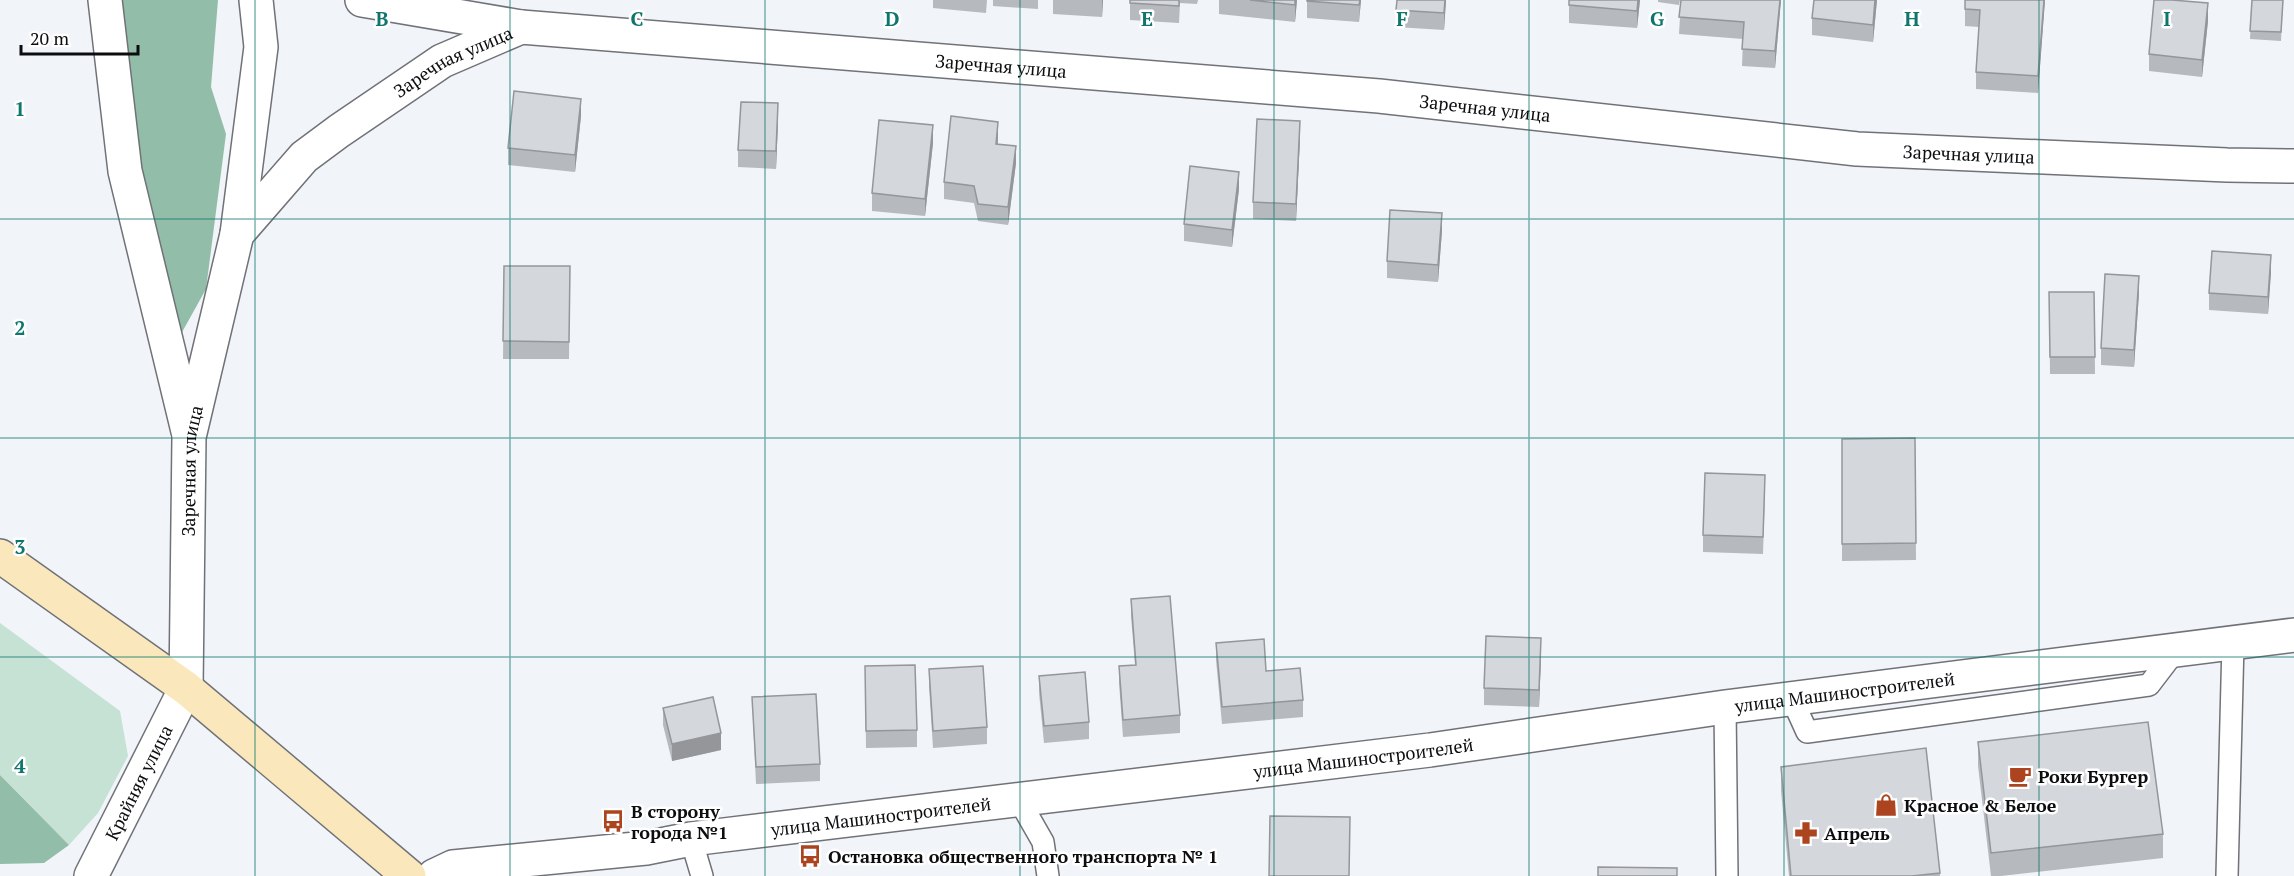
<svg xmlns="http://www.w3.org/2000/svg" width="2294" height="876" font-family="'PT Serif',serif">
	<style>
		.green { fill: #c6e2d4 }
		.forest { fill: #92bda8 }
		.lines { fill: none; stroke-linecap: round; stroke-linejoin: round }
		.lane-casing { stroke: #707277; stroke-width: 24 }
		.street-casing { stroke: #707277; stroke-width: 36 }
		.secondary-casing { stroke: #707277; stroke-width: 36 }
		.lane { stroke: #fff; stroke-width: 21 }
		.street { stroke: #fff; stroke-width: 33 }
		.secondary { stroke: #fae8bc; stroke-width: 33 }
		.wall { fill: #b6b9bd }
		.shaded-wall { fill: #94969a }
		.building { fill: #d4d7dc; stroke: #94969a; stroke-width: 1.5 }
		.grid { fill: none; stroke: #0f766e; stroke-width: 1.5; stroke-opacity: 0.55 }
		.labels { text-anchor: middle; dominant-baseline: central; stroke-width: 5; stroke-linejoin: round; paint-order: stroke }
		.street-label { font-size: 18px; fill: #0c0d0f; stroke: #fff }
		.poi-label { font-size: 18px; font-weight: bold; fill: #0c0d0f; stroke: #fff; text-anchor: start }
		.grid-label { font-size: 20px; text-anchor: middle; font-weight: bold; fill: #0f766e; stroke: #fff; stroke-width: 5; stroke-linejoin: round; paint-order: stroke }
	</style>
	<rect width="100%" height="100%" fill="#f1f4f9"/>
	<!-- green -->
	<path class="green" d="M 0,623 L 120,711 L 128,756 L 98,813 L 69,845 L 0,775 Z"/>
	<!-- forest -->
	<path class="forest" d="M 114,0 L 218,0 L 211,87 L 226,134 L 206,289 L 181,334 L 139,175 Z
		M 0,775 L 69,845 L 44,863 L 0,864 Z"/>
	<g class="lines">
		<!-- lane casing -->
		<g class="lane-casing">
			<path id="lane" d="M 1792,699 L 1807,732 L 2149,685 L 2175,651
				M 1725,707 L 1727,876
				M 1019,800 L 1043,842 L 1048,876
				M 691,839 L 702,876
				M 2227,876 L 2233,643"/>
		</g>
		<!-- street casing -->
		<g class="street-casing">
			<g id="street">
				<path d="M 105,0 L 125,171 L 188,431"/>
				<path d="M 362,0 L 521,27"/>
				<path d="M 237,234 L 261,47 L 256,0"/>
				<path id="s1" d="M 91,876 L 186,688 L 189,437 L 237,234 L 304,157 L 339,131 L 442,61 L 521,27 L 1379,96 L 1857,149 L 2227,165 L 2294,166"/>
				<path id="s2" d="M 434,876 L 453,867 L 646,848 L 691,839 L 1430,750 L 1725,707 L 2294,635"/>
			</g>
		</g>
		<!-- secondary casing -->
		<g class="secondary-casing">
			<path id="secondary" d="M 0,556 L 186,688 L 409,876"/>
		</g>
		<!-- lane -->
		<use href="#lane" class="lane"/>
		<!-- street -->
		<use href="#street" class="street"/>
		<!-- secondary -->
		<use href="#secondary" class="secondary"/>
	</g>
	<!-- wall -->
	<path class="wall" d="M 933,0 L 987,0 L 986,13 L 933,8 Z
		M 993,0 L 1038,0 L 1038,9 L 993,6 Z
		M 1053,0 L 1103,0 L 1102,17 L 1053,14 Z
		M 1130,0 L 1198,0 L 1197,4 L 1180,3 L 1179,23 L 1130,20 Z
		M 1219,0 L 1297,0 L 1295,22 L 1219,14 Z
		M 1307,0 L 1361,0 L 1359,22 L 1307,18 Z
		M 1397,0 L 1446,0 L 1444,30 L 1396,27 Z
		M 1569,0 L 1640,0 L 1637,28 L 1569,23 Z
		M 1658,0 L 1680,0 L 1679,5 L 1658,2 Z
		M 1681,0 L 1781,0 L 1775,68 L 1742,66 L 1743,39 L 1679,34 Z
		M 1877,0 L 1873,42 L 1812,35 L 1812,18 Z
		M 1965,0 L 2045,0 L 2038,93 L 1976,89 L 1976,72 L 1979,27 L 1965,26 Z
		M 2252,0 L 2283,0 L 2281,41 L 2250,39 Z
		M 2208,21 L 2202,77 L 2149,71 L 2149,54 Z
		M 581,116 L 575,172 L 508,165 L 508,148 Z
		M 778,121 L 776,169 L 738,167 L 738,150 Z
		M 1300,138 L 1296,221 L 1253,219 L 1253,202 Z
		M 998,139 L 998,144 L 1016,163 L 1008,225 L 978,221 L 974,203 L 944,199 L 944,182 Z
		M 933,143 L 925,216 L 872,211 L 872,193 Z
		M 1239,189 L 1232,247 L 1184,241 L 1184,224 Z
		M 1442,231 L 1438,282 L 1387,278 L 1387,261 Z
		M 504,266 L 570,266 L 569,359 L 503,359 Z
		M 2271,272 L 2268,314 L 2209,310 L 2209,293 Z
		M 2049,292 L 2094,292 L 2095,374 L 2050,374 Z
		M 2139,293 L 2134,367 L 2101,365 L 2101,348 Z
		M 1915,438 L 1916,560 L 1842,561 L 1842,439 Z
		M 1765,493 L 1763,554 L 1703,552 L 1703,535 Z
		M 1131,599 L 1180,715 L 1180,733 L 1123,737 L 1119,683 L 1119,666 L 1135,665 L 1131,616 Z
		M 1216,643 L 1266,671 L 1303,700 L 1303,717 L 1222,724 L 1216,660 Z
		M 1541,655 L 1539,707 L 1484,705 L 1484,688 Z
		M 865,666 L 917,730 L 917,747 L 866,748 Z
		M 929,669 L 987,727 L 987,744 L 933,748 L 929,686 Z
		M 1039,676 L 1089,722 L 1089,739 L 1044,743 L 1039,693 Z
		M 752,697 L 820,764 L 820,781 L 756,784 Z
		M 663,708 L 721,750 L 672,761 L 663,725 Z
		M 1978,742 L 2163,834 L 2163,858 L 2001,876 L 1991,876 L 1978,766 Z
		M 1781,767 L 1940,873 L 1940,876 L 1789,876 L 1781,791 Z"/>
	<!-- shaded-wall -->
	<path class="shaded-wall" d="M 1102,0 L 1103,0 L 1102,17 Z
		M 1295,0 L 1297,0 L 1295,22 Z
		M 1360,0 L 1361,0 L 1359,22 Z
		M 1445,0 L 1446,0 L 1444,30 L 1444,13 Z
		M 1638,0 L 1640,0 L 1637,28 L 1637,11 Z
		M 1780,0 L 1781,0 L 1775,68 L 1775,51 Z
		M 1875,0 L 1877,0 L 1873,42 L 1873,25 Z
		M 2044,0 L 2045,0 L 2038,93 L 2038,76 Z
		M 2208,3 L 2208,21 L 2202,77 L 2202,60 Z
		M 581,99 L 581,116 L 575,172 L 575,155 Z
		M 778,103 L 778,121 L 776,169 L 776,151 Z
		M 1300,121 L 1300,138 L 1296,221 L 1296,204 Z
		M 998,122 L 998,139 L 996,161 L 996,144 Z
		M 933,125 L 933,143 L 925,216 L 925,199 Z
		M 1016,146 L 1016,163 L 1008,225 L 1008,207 Z
		M 1239,172 L 1239,189 L 1232,247 L 1232,230 Z
		M 1442,213 L 1442,231 L 1438,282 L 1438,265 Z
		M 2271,255 L 2271,272 L 2268,314 L 2268,297 Z
		M 2139,276 L 2139,293 L 2134,367 L 2134,350 Z
		M 1541,638 L 1541,655 L 1539,707 L 1539,690 Z
		M 721,733 L 721,750 L 672,761 L 672,744 Z"/>
	<!-- building -->
	<path class="building" d="M 1130,0 L 1179,0 L 1179,6 L 1130,3 Z
		M 1250,0 L 1295,0 L 1295,5 Z
		M 1307,0 L 1360,0 L 1359,5 L 1307,1 Z
		M 1397,0 L 1445,0 L 1444,13 L 1396,10 Z
		M 1569,0 L 1638,0 L 1637,11 L 1569,5 Z
		M 1681,0 L 1780,0 L 1775,51 L 1742,49 L 1744,22 L 1679,17 Z
		M 1814,0 L 1875,0 L 1873,25 L 1812,18 Z
		M 1965,0 L 2044,0 L 2038,76 L 1976,72 L 1980,10 L 1965,9 Z
		M 2154,0 L 2172,0 L 2208,3 L 2202,60 L 2149,54 Z
		M 2252,0 L 2283,0 L 2281,32 L 2250,31 Z
		M 514,91 L 581,99 L 575,155 L 508,148 Z
		M 741,102 L 778,103 L 776,151 L 738,150 Z
		M 951,116 L 998,122 L 996,144 L 1016,146 L 1008,207 L 978,204 L 974,186 L 944,182 Z
		M 1257,119 L 1300,121 L 1296,204 L 1253,202 Z
		M 879,120 L 933,125 L 925,199 L 872,193 Z
		M 1190,166 L 1239,172 L 1232,230 L 1184,224 Z
		M 1390,210 L 1442,213 L 1438,265 L 1387,261 Z
		M 2212,251 L 2271,255 L 2268,297 L 2209,293 Z
		M 504,266 L 570,266 L 569,342 L 503,341 Z
		M 2105,274 L 2139,276 L 2134,350 L 2101,348 Z
		M 2049,292 L 2094,292 L 2095,357 L 2050,357 Z
		M 1915,438 L 1916,543 L 1842,544 L 1842,439 Z
		M 1705,473 L 1765,475 L 1763,537 L 1703,535 Z
		M 1170,596 L 1180,715 L 1123,720 L 1119,666 L 1136,665 L 1131,599 Z
		M 1486,636 L 1541,638 L 1539,690 L 1484,688 Z
		M 1264,639 L 1266,671 L 1300,668 L 1303,700 L 1222,707 L 1216,643 Z
		M 915,665 L 917,730 L 866,731 L 865,666 Z
		M 983,666 L 987,727 L 933,731 L 929,669 Z
		M 1085,672 L 1089,722 L 1044,726 L 1039,676 Z
		M 816,694 L 820,764 L 756,767 L 752,697 Z
		M 713,697 L 721,733 L 672,744 L 663,708 Z
		M 2148,722 L 2163,834 L 1991,853 L 1978,742 Z
		M 1926,748 L 1940,873 L 1912,876 L 1791,876 L 1781,767 Z
		M 1270,816 L 1350,817 L 1349,876 L 1269,876 Z
		M 1598,867 L 1677,868 L 1677,876 L 1598,876 Z"/>
	<!-- grid -->
	<path class="grid" d="M 255,0 L 255,876M 510,0 L 510,876M 765,0 L 765,876M 1020,0 L 1020,876M 1274,0 L 1274,876M 1529,0 L 1529,876M 1784,0 L 1784,876M 2039,0 L 2039,876M 0,219 L 2294,219M 0,438 L 2294,438M 0,657 L 2294,657"/>
	<!-- icons -->
	<defs>
		<g id="cafe-bare" transform="scale(1.8)"><path d="M-5.5-4.5H6V0H3Q3 3.5 0 3.5H-2.5Q-5.5 3.5-5.5 0ZM3-3.2v2h1.7v-2ZM-6 4.5H4V6H-6Z" fill="#ab441f" stroke="#fff" stroke-width="2.5" paint-order="stroke"/></g>
		<g id="shop-bare" transform="scale(1.8)"><path d="M-5-2.5h2.3a2.7 3.5 0 0 1 5.4 0H5L5.5 6h-11ZM-1.5-2.5h3a1.5 2.3 0 0 0-3 0Z" fill="#ab441f" stroke="#fff" stroke-width="2.5" paint-order="stroke"/></g>
		<g id="bus-bare" transform="scale(1.8)"><path d="M-5-6H5V4H4V6H2V4H-2V6H-4V4H-5ZM-3.5-4V0h7V-4ZM-3.5 1.2v1.5H-2V1.2ZM2 1.2v1.5H3.5V1.2Z" fill="#ab441f" stroke="#fff" stroke-width="2.5" paint-order="stroke"/></g>
		<g id="pharmacy-bare" transform="scale(1.8)"><path d="M-2-6h4v4h4v4h-4v4h-4v-4h-4v-4h4Z" fill="#ab441f" stroke="#fff" stroke-width="2.5" paint-order="stroke"/></g>
	</defs>
	<g fill-rule="evenodd">
		<use href="#cafe-bare" x="2020" y="776"/>
		<use href="#shop-bare" x="1886" y="805"/>
		<use href="#bus-bare" x="613" y="821"/>
		<use href="#pharmacy-bare" x="1806" y="833"/>
		<use href="#bus-bare" x="810" y="856"/>
	</g>
	<g class="labels">
		<!-- street labels -->
		<g class="street-label">
			<text stroke="none"><textPath href="#s1" startOffset="950">Заречная улица</textPath></text>
			<text stroke="none"><textPath href="#s1" startOffset="1508">Заречная улица</textPath></text>
			<text stroke="none"><textPath href="#s1" startOffset="1994">Заречная улица</textPath></text>
			<text stroke="none"><textPath href="#s1" startOffset="2480">Заречная улица</textPath></text>
			<text stroke="none"><textPath href="#s1" startOffset="428">Заречная улица</textPath></text>
			<text stroke="none"><textPath href="#s2" startOffset="1424">улица Машиностроителей</textPath></text>
			<text stroke="none"><textPath href="#s2" startOffset="938">улица Машиностроителей</textPath></text>
			<text stroke="none"><textPath href="#s1" startOffset="105">Крайняя улица</textPath></text>
			<text stroke="none"><textPath href="#s2" startOffset="452">улица Машиностроителей</textPath></text>
		</g>
		<!-- poi labels -->
		<g class="poi-label">
			<text x="2038" y="776">Роки Бургер</text>
			<text x="1904" y="805">Красное &amp; Белое</text>
			<text x="631" y="811">В сторону<tspan x="631" dy="21">города №1</tspan></text>
			<text x="1824" y="833">Апрель</text>
			<text x="828" y="856">Остановка общественного транспорта № 1</text>
		</g>
	</g>
	<g class="grid-label">
		<text x="382" y="26">B</text>
		<text x="637" y="26">C</text>
		<text x="892" y="26">D</text>
		<text x="1147" y="26">E</text>
		<text x="1402" y="26">F</text>
		<text x="1657" y="26">G</text>
		<text x="1912" y="26">H</text>
		<text x="2167" y="26">I</text>
		<text x="20" y="116">1</text>
		<text x="20" y="335">2</text>
		<text x="20" y="554">3</text>
		<text x="20" y="773">4</text>
	</g>
	<!-- scale -->
	<path d="M21 45v9h117v-9" fill="none" stroke="#0c0d0f" stroke-width="3"/>
	<text x="30" y="45" font-size="18" fill="#0c0d0f" stroke="#ffffff" stroke-width="4.5" paint-order="stroke">20 m</text>
</svg>
